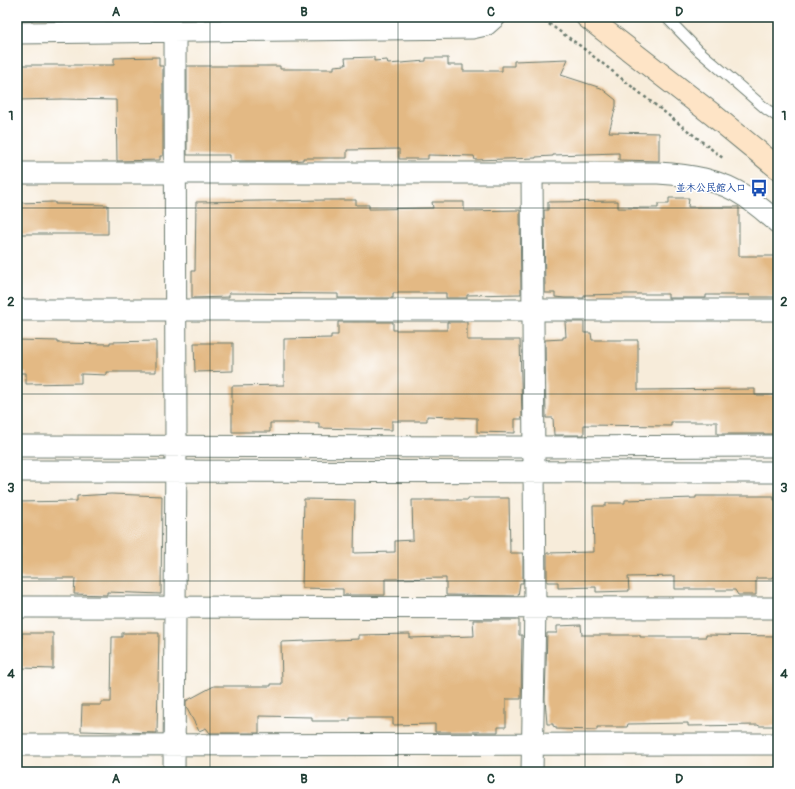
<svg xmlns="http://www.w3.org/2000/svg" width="795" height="789" font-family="Pangolin,'Klee One',sans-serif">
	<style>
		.building { fill: #e3b984 }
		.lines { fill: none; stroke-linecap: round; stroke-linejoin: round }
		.lane-casing { stroke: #6b7a6e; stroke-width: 12 }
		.street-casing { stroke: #6b7a6e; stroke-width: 23 }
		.secondary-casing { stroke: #6b7a6e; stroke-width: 24 }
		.path { stroke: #6b7a6e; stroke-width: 2.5; stroke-dasharray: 3 3; stroke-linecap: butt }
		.lane { stroke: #fff; stroke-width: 10 }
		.street { stroke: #fff; stroke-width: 21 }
		.secondary { stroke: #fee4c6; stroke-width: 22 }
		.grid { fill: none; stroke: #1f3d34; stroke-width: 1; stroke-opacity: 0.55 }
		.labels { text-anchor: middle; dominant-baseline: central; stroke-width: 3; stroke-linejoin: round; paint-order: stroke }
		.transit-label { font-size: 10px; font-weight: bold; fill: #164399; stroke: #fff; text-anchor: end }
		.neatline { fill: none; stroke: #1f3d34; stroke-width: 1.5 }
		.grid-label { font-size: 13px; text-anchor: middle; font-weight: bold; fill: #1f3d34 }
	</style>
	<rect width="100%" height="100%" fill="#fff"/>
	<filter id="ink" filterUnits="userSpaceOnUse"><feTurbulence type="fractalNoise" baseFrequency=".025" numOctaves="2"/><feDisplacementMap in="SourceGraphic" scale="8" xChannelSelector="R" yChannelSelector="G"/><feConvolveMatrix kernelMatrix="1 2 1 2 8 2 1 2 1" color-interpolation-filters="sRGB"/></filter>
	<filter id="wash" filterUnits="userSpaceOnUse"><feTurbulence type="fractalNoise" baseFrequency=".012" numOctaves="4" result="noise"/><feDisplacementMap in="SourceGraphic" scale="16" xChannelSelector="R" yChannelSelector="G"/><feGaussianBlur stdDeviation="0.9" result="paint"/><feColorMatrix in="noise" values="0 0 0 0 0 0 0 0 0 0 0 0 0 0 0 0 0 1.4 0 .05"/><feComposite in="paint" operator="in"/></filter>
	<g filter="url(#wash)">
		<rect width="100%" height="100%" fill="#f7ecda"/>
		<g id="blocks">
			<!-- building -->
			<path class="building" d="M 159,57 L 159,66 L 163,66 L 163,156 L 160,156 L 160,160 L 117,161 L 116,100 L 62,99 L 17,100 L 17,65 L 114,65 L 114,58 Z
				M 374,57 L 374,61 L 387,60 L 388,64 L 426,61 L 426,58 L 448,58 L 448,65 L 463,65 L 463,71 L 502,71 L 502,66 L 514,66 L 514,61 L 568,59 L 561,75 L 601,88 L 616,100 L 616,106 L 609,132 L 659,133 L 659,161 L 619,160 L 619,153 L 553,155 L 553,156 L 536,157 L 536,158 L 475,160 L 474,156 L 428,155 L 428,159 L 399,159 L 399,149 L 347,150 L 347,158 L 303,158 L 303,160 L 289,161 L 230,161 L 230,155 L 187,155 L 187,66 L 280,66 L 280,69 L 334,69 L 334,66 L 346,65 L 345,58 Z
				M 669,198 L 689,198 L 688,207 L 739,207 L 739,256 L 778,256 L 778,297 L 750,297 L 750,295 L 706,295 L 706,298 L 668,298 L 668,294 L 624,294 L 584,295 L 584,298 L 565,298 L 555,297 L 555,293 L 545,293 L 544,210 L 548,210 L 548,202 L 618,201 L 618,208 L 658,208 L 658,204 L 669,204 Z
				M 326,200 L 356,200 L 356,205 L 369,205 L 369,209 L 433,208 L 432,202 L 464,202 L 464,211 L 520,210 L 521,294 L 467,295 L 467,298 L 446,298 L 446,293 L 393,293 L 393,298 L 338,298 L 338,294 L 229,293 L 229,297 L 192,298 L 192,271 L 195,271 L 196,202 Z
				M 55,202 L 55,204 L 108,205 L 108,234 L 17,234 L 17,203 Z
				M 338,322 L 393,322 L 393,330 L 447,330 L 447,322 L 467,322 L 467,340 L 520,340 L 522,419 L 515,419 L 515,433 L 477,432 L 477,418 L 427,416 L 427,421 L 392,421 L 392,430 L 319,428 L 319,423 L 270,423 L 270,432 L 232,432 L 232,386 L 284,385 L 284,339 L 331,338 L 331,335 L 338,335 Z
				M 565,322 L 584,322 L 584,333 L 591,333 L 592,340 L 638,340 L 638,390 L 755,389 L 755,395 L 778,395 L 778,434 L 717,434 L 717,422 L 671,422 L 671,426 L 584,425 L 584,435 L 554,435 L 553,418 L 546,418 L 545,340 L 563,339 L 563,337 L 566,337 Z
				M 17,340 L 58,341 L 58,343 L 110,344 L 110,342 L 156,341 L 156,372 L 107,372 L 107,375 L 81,374 L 81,383 L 26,384 L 26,373 L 17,373 Z
				M 194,343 L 233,343 L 233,371 L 195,372 Z
				M 111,494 L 162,496 L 161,594 L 107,592 L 107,595 L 74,594 L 75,578 L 17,578 L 17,502 L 77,501 L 77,496 Z
				M 696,496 L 774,496 L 774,500 L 778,500 L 778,576 L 773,576 L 773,578 L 756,578 L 756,595 L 738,595 L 735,590 L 716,590 L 716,589 L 675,589 L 675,576 L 628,577 L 629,591 L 596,592 L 596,587 L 558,588 L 558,582 L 547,582 L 547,553 L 594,552 L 593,506 L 606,506 L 606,503 L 625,503 L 625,500 L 696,498 Z
				M 468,498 L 509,498 L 510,553 L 523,553 L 523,583 L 520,583 L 518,596 L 446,595 L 446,578 L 385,579 L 385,595 L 343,595 L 343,589 L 302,588 L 304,499 L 355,500 L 354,553 L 395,552 L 395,541 L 413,540 L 412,500 L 468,500 Z
				M 473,620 L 519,620 L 519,635 L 522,635 L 521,699 L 506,699 L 506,727 L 498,727 L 498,732 L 435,732 L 435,724 L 393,725 L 393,718 L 350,718 L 350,721 L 312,721 L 312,717 L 259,716 L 259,733 L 210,733 L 206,728 L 199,731 L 186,707 L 186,701 L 214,686 L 271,686 L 271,684 L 282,684 L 281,642 L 359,639 L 359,635 L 410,634 L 410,638 L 474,636 Z
				M 581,625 L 582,635 L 640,635 L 640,637 L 706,637 L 706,635 L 778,636 L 778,726 L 759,726 L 758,725 L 688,726 L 688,723 L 628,724 L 627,727 L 597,727 L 597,730 L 556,729 L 556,727 L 553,726 L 553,724 L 547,724 L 545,699 L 547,633 L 557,633 L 557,626 Z
				M 22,633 L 53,633 L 53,669 L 22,668 Z
				M 122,633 L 159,633 L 157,733 L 81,731 L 82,705 L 101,705 L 101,702 L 111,702 L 112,637 L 122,637 Z"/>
		</g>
	</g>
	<g filter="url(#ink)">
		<use href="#blocks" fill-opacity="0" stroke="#6b7a6e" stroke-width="1"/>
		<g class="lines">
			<!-- lane casing -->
			<g class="lane-casing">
				<path id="lane" d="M 666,17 L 698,50 L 766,109 L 778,117"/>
			</g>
			<!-- street casing -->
			<g class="street-casing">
				<path id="street" d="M 17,33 L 472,28 L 486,25 L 495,17
					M 17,173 L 658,173 C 689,175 720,179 746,197 C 757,205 768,214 778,223
					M 17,310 L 778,310
					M 17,446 L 534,447 L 778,446
					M 17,471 L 778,472
					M 17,607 L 778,608
					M 17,745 L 778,744
					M 174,772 L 176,446 L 175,32
					M 532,772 L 535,607 L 532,174"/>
			</g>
			<!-- secondary casing -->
			<g class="secondary-casing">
				<path id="secondary" d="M 587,17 L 712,114 L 778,168"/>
			</g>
			<!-- path -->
			<path class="path" d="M 539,17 L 579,45 L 724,159"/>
			<!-- lane -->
			<use href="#lane" class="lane"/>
			<!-- street -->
			<use href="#street" class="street"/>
			<!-- secondary -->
			<use href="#secondary" class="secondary"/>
		</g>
	</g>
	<!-- grid -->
	<path class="grid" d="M 210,17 L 210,772M 398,17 L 398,772M 585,17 L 585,772M 17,208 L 778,208M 17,394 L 778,394M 17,581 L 778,581"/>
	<!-- icons -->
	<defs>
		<g id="bus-bare" transform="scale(1.38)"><path d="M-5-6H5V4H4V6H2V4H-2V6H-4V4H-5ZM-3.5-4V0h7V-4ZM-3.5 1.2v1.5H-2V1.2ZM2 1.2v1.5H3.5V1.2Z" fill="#1a4fb4" stroke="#fff" stroke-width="2.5" paint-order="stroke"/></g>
	</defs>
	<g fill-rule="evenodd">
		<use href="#bus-bare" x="759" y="188"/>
	</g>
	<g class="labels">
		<!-- transit labels -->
		<g class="transit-label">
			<text x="746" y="188">並木公民館入口</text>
		</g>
	</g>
	<!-- margin -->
	<rect width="795" height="789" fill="none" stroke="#fff" stroke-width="44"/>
	<rect x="22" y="22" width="751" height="745" class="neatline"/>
	<g class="grid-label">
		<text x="116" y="16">A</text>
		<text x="304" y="16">B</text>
		<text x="491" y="16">C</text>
		<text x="679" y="16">D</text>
		<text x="11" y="120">1</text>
		<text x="784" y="120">1</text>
		<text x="11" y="306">2</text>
		<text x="784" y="306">2</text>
		<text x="11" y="492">3</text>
		<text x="784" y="492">3</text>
		<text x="11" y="678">4</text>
		<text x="784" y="678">4</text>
		<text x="116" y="783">A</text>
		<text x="304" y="783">B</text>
		<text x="491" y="783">C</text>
		<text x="679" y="783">D</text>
	</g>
</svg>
